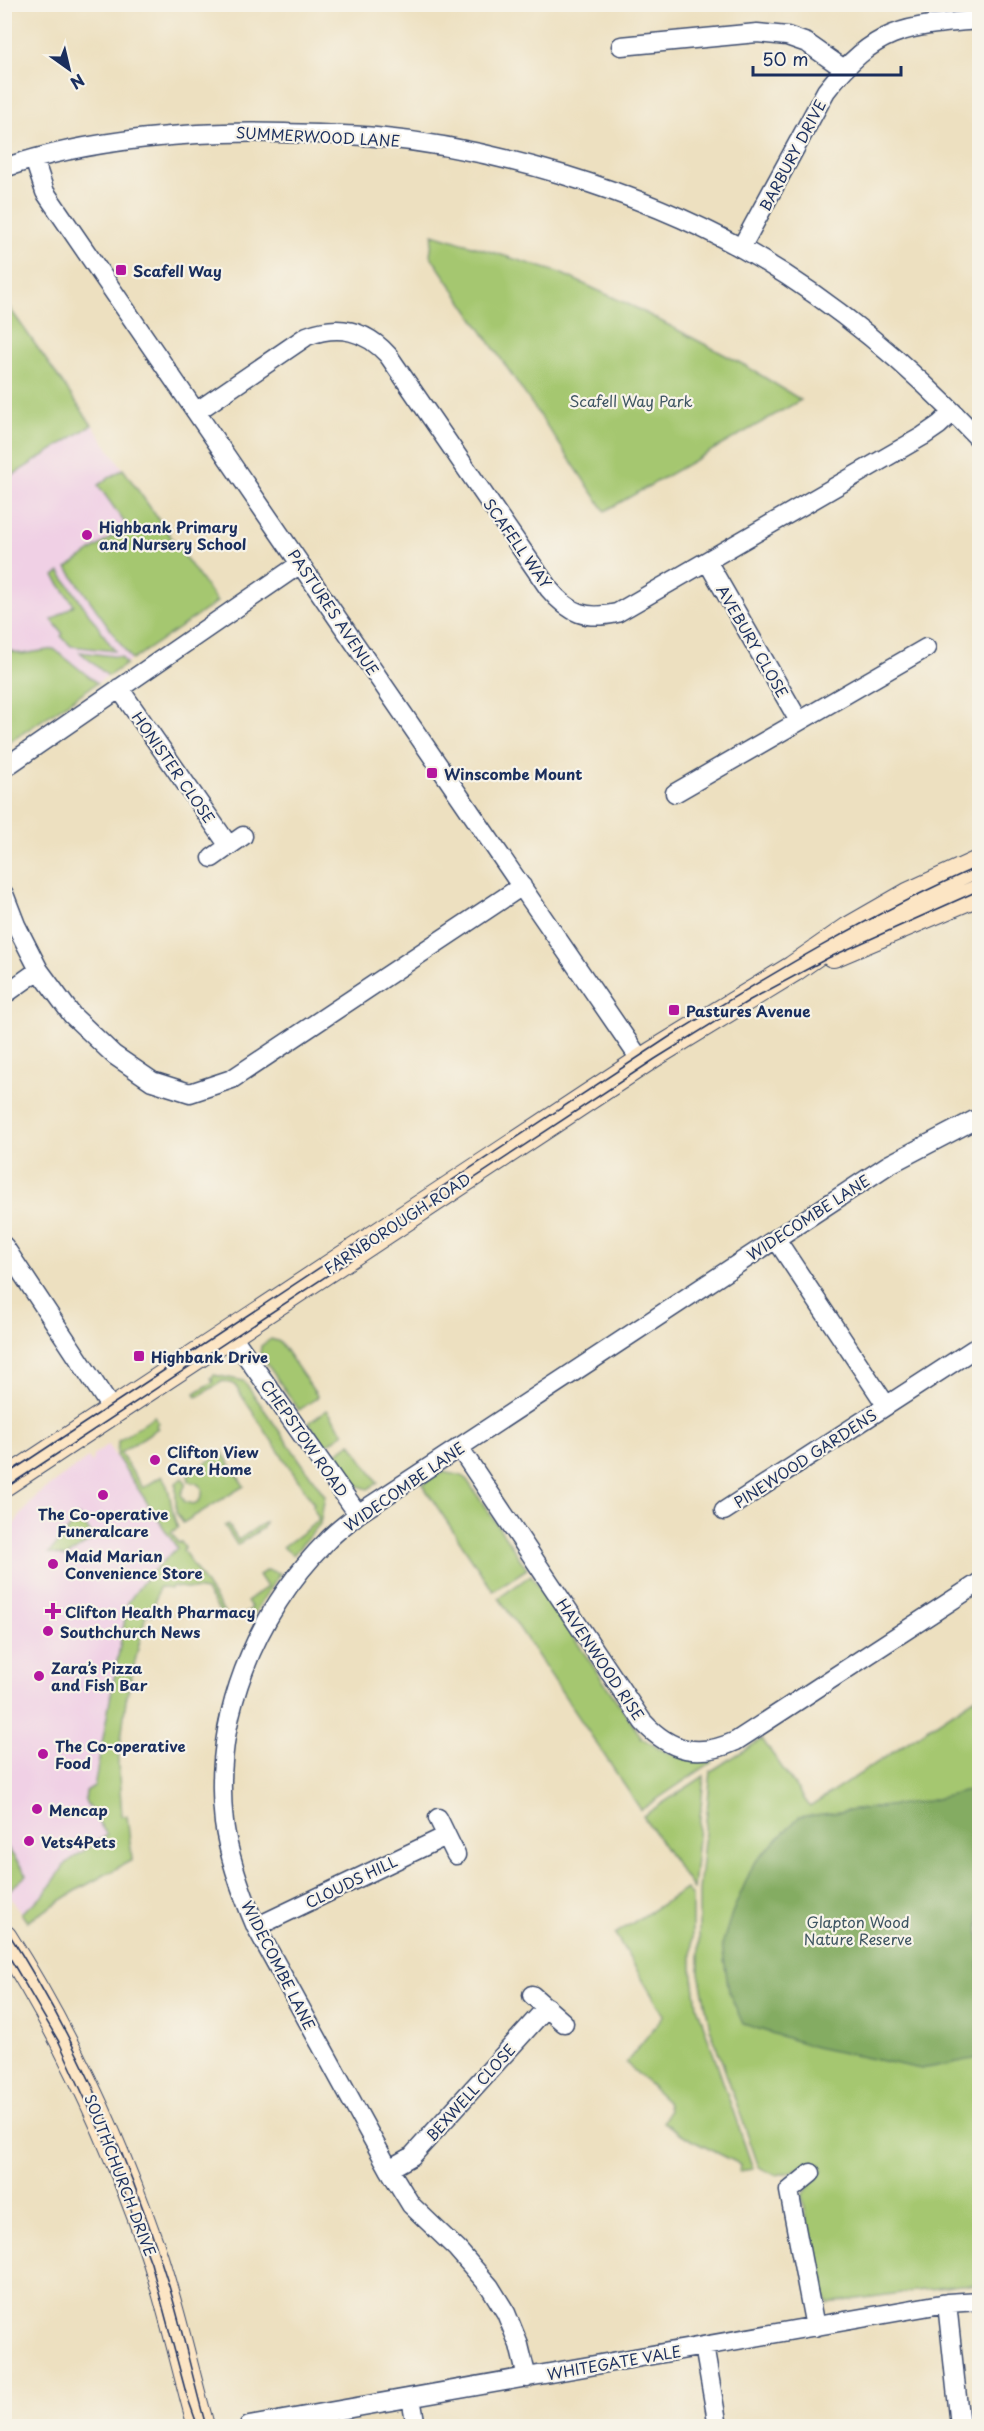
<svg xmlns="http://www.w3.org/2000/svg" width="984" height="2431" font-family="'Playpen Sans',sans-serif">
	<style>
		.built { fill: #f0d0e5 }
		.green { fill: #a5c770; stroke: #607b67; stroke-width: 1.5 }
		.forest { fill: #84ac62; stroke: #506e60; stroke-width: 1.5 }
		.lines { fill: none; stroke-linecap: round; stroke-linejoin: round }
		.street-casing { stroke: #3a4a6d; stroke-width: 21 }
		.secondary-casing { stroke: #3a4a6d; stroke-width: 28 }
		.street { stroke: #fff; stroke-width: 18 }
		.secondary { stroke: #fce5c4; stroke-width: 26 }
		.tram { stroke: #1b2f5e; stroke-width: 1.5 }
		.poi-dot { fill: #b5179e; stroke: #f7f3e8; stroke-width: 2 }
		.labels { text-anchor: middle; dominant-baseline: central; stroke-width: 4.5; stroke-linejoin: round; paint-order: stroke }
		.street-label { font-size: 15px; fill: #1b2f5e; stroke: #f7f3e8 }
		.poi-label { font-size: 15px; font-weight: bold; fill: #1b2f5e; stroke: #f7f3e8; text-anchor: start }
		.park-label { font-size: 15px; fill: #3e5562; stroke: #f7f3e8 }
	</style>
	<rect width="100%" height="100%" fill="#f7f3e8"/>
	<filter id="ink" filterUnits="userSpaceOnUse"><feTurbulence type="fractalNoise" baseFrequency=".0167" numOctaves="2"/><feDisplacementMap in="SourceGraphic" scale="12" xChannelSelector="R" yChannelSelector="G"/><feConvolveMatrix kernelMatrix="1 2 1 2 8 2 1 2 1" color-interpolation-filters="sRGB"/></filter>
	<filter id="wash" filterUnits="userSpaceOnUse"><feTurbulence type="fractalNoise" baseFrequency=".008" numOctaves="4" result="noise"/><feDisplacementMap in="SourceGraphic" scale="24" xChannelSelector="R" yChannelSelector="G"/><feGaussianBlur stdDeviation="1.35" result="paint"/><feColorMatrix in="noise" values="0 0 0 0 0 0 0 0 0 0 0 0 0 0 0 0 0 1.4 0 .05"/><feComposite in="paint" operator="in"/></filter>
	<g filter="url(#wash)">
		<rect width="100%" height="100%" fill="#ede0c0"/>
		<!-- built -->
		<path class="built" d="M 4,300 L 217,602 L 5,745 L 4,745 Z
			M 108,1445 L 177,1548 L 146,1578 L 94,1787 L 86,1792 L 107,1835 L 66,1863 L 44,1895 L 21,1913 L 5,1889 L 5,1546 L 14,1533 L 10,1529 L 37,1495 L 88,1458 L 91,1462 L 93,1461 L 93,1455 Z"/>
		<!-- green -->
		<path class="green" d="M 433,234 L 560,273 L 634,307 L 746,366 L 801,400 L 605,511 L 430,255 Z
			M 4,300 L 92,425 L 13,475 L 9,469 L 5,471 Z
			M 123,469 L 217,602 L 132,660 L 67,568 L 127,526 L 98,485 Z
			M 60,572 L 115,651 L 71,646 L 61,636 L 63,634 L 52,620 L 74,605 L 54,576 Z
			M 4,649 L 22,654 L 54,649 L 97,683 L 5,745 Z
			M 80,652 L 121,657 L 126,664 L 108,676 Z
			M 271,1339 L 280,1342 L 318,1397 L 299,1410 L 260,1354 L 261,1346 Z
			M 214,1375 L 244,1381 L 325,1496 L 320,1524 L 293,1555 L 283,1547 L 318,1521 L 318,1517 L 312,1506 L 314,1504 L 234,1384 L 223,1381 L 197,1397 L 195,1393 L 213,1382 L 211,1378 Z
			M 327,1410 L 344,1433 L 325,1446 L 309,1423 Z
			M 154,1416 L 159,1423 L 156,1425 L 158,1428 L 120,1453 L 143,1488 L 162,1476 C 173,1492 169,1510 178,1528 L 171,1532 L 178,1543 L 181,1542 L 185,1548 L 183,1550 L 226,1615 L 223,1617 L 206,1591 L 172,1586 L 171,1589 L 159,1587 L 152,1615 L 146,1614 L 126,1700 L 118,1763 L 122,1816 L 127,1816 L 132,1860 L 79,1889 L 27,1922 L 21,1913 L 44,1895 L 66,1863 L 107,1835 L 85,1801 L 86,1792 L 94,1787 L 128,1602 L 146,1578 L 177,1548 L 117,1457 L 118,1441 Z
			M 351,1443 L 378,1483 L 368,1489 L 353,1484 L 332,1456 Z
			M 222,1452 L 244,1486 L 183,1523 L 176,1512 L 176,1483 L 182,1478 L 186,1484 L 181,1494 L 185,1502 L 193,1504 C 201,1502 203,1496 202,1488 L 196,1483 L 189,1482 L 188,1475 Z
			M 443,1472 L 462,1476 L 467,1480 L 527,1569 L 493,1591 L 422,1484 Z
			M 79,1517 L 94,1538 L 66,1557 L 49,1553 Z
			M 265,1522 L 263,1528 L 237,1545 L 225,1526 L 228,1524 L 238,1540 Z
			M 267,1570 L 280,1573 L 250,1620 L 246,1613 L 252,1608 L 247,1601 L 267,1587 L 259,1575 Z
			M 531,1575 L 642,1738 C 666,1754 682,1761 711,1760 L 712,1762 L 641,1810 L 499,1598 Z
			M 979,1695 L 979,2285 L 960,2285 L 828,2303 L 821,2293 L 802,2195 L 823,2170 L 812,2162 L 791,2172 L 775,2175 L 759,2167 L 710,2028 L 699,1973 L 699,1891 L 711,1771 L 762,1739 L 810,1807 Z
			M 704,1776 L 693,1889 L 643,1816 Z
			M 4,1843 L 27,1875 L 7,1892 L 4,1889 Z
			M 686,1889 L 692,1897 L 692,1969 L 697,2006 L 753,2169 L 739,2171 L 740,2164 L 691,2140 L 663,2122 L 669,2111 L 667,2101 L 626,2063 L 664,2015 L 615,1934 Z"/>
		<!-- forest -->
		<path class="forest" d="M 979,1788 L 979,2058 L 921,2069 L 815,2047 L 743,2024 L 729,1992 L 722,1945 L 732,1913 L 754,1863 L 799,1817 L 928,1801 Z"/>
	</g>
	<g filter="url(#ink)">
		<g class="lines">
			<!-- street casing -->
			<g class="street-casing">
				<path id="street" d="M 621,46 L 757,33 L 787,36 L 807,43 L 844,69
					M 34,159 L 45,192 L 642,1062
					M 4,168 C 87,139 198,130 285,133 C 315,134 346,134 376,137 C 496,148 638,191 743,249 C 832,299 910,366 980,440
					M 741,248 L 826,91 C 875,28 904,26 980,20
					M 196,412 L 307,336 C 339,324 365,330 388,355 L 549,589 C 570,614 586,620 617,613 L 923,436 L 939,425 L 953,412
					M 707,561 L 799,721
					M 119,688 L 229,846
					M 4,768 L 300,564
					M 675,793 L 926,648
					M 212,858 L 243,836
					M 4,894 L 16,925 L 39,970 L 72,1015 L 114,1055 L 152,1081 L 190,1093 L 232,1079 L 522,886
					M 4,995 L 39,970
					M 776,1239 L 886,1405
					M 4,1246 L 113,1411
					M 230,1333 L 358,1514
					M 459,1447 L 643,1722 C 671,1752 699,1758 736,1741 L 980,1582
					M 724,1511 L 980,1345
					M 438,1818 L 456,1855
					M 256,1927 L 446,1836
					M 532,1995 L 564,2023
					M 389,2169 L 412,2156 L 547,2007
					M 811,2173 L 789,2191 L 815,2327
					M 947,2303 L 960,2426
					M 704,2346 L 718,2426
					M 527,2378 L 519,2345 L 506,2313 L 490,2287 L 457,2249 L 411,2205 L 389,2169 L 256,1927 C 242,1894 229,1859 224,1823 C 212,1719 254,1615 327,1541 C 336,1531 348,1523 358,1514 L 888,1165 L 980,1117
					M 411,2398 L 416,2426
					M 249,2426 L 947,2303 L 980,2301"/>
			</g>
			<!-- secondary casing -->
			<g class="secondary-casing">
				<path id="secondary" d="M 833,954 L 980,892
					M 4,1483 L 652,1055 L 793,969 L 849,930 L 910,895 L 980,863
					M 4,1938 C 66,2035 113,2138 151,2246 C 171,2305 184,2366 201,2426"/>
			</g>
			<!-- street -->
			<use href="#street" class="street"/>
			<!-- secondary -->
			<use href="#secondary" class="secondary"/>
			<!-- tram -->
			<path class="tram" d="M 4,1476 L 669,1037 C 768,976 873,912 980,866
				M 4,1489 L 655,1059 L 750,1000 L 828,958 L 980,890
				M 4,1926 C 76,2037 130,2160 169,2286 C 183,2332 193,2380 206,2426
				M 4,1948 L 59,2042 L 109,2151 L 151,2263 L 186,2393 L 197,2424"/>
		</g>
	</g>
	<!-- markers -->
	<g class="poi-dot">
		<rect x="115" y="264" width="12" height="12" rx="3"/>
		<circle cx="87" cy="535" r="6"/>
		<rect x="426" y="767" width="12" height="12" rx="3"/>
		<rect x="668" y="1004" width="12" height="12" rx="3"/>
		<rect x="133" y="1350" width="12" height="12" rx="3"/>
		<circle cx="155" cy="1460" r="6"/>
		<circle cx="103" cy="1495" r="6"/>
		<circle cx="53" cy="1564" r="6"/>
		<path d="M50 1602h6v6h6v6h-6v6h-6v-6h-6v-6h6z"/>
		<circle cx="48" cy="1631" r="6"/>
		<circle cx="39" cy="1676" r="6"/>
		<circle cx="43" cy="1754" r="6"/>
		<circle cx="37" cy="1809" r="6"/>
		<circle cx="29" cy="1841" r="6"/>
	</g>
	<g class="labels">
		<!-- street labels -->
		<g class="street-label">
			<text transform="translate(318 136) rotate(3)">SUMMERWOOD LANE</text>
			<text transform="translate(792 155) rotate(-62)">BARBURY DRIVE</text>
			<text transform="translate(518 543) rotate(55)">SCAFELL WAY</text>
			<text transform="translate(334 612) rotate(56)">PASTURES AVENUE</text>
			<text transform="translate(753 641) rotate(60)">AVEBURY CLOSE</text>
			<text transform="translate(174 767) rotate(55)">HONISTER CLOSE</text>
			<text transform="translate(808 1217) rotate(-33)">WIDECOMBE LANE</text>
			<text transform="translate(397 1223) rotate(-33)">FARNBOROUGH ROAD</text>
			<text transform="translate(305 1438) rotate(55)">CHEPSTOW ROAD</text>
			<text transform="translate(805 1458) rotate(-33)">PINEWOOD GARDENS</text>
			<text transform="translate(404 1486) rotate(-35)">WIDECOMBE LANE</text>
			<text transform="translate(601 1659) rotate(56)">HAVENWOOD RISE</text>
			<text transform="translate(351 1881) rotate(-26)">CLOUDS HILL</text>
			<text transform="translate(279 1965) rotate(63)">WIDECOMBE LANE</text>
			<text transform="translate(470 2092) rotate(-48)">BEXWELL CLOSE</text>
			<text transform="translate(121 2175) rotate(69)">SOUTHCHURCH DRIVE</text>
			<text transform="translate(614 2362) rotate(-10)">WHITEGATE VALE</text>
		</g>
		<!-- poi labels -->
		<g class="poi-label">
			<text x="133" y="270">Scafell Way</text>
			<text x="99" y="526">Highbank Primary<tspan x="99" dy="17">and Nursery School</tspan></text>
			<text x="444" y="773">Winscombe Mount</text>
			<text x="686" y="1010">Pastures Avenue</text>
			<text x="151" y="1356">Highbank Drive</text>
			<text x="167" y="1451">Clifton View<tspan x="167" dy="17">Care Home</tspan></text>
			<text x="103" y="1513" text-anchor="middle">The Co-operative<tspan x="103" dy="17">Funeralcare</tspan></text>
			<text x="65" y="1555">Maid Marian<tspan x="65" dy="17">Convenience Store</tspan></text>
			<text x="65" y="1611">Clifton Health Pharmacy</text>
			<text x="60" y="1631">Southchurch News</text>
			<text x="51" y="1667">Zara’s Pizza<tspan x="51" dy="17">and Fish Bar</tspan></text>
			<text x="55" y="1745">The Co-operative<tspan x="55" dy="17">Food</tspan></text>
			<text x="49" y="1809">Mencap</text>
			<text x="41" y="1841">Vets4Pets</text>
		</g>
		<!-- park labels -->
		<g class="park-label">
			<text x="631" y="400">Scafell Way Park</text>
			<text x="858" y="1921">Glapton Wood<tspan x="858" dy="17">Nature Reserve</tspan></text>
		</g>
	</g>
	<!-- margin -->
	<rect width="984" height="2431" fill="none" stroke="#f7f3e8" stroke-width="24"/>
	<!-- north arrow -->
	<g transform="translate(69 69) rotate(146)" stroke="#f7f3e8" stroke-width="4.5" paint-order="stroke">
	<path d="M0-4.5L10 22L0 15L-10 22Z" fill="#1b2f5e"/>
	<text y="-9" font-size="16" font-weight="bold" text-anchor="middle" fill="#1b2f5e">N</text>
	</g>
	<!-- scale -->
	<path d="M753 66v9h148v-9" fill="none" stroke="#1b2f5e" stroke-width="3"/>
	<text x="762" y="66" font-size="18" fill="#1b2f5e" stroke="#f7f3e8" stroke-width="4.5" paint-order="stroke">50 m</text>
</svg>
